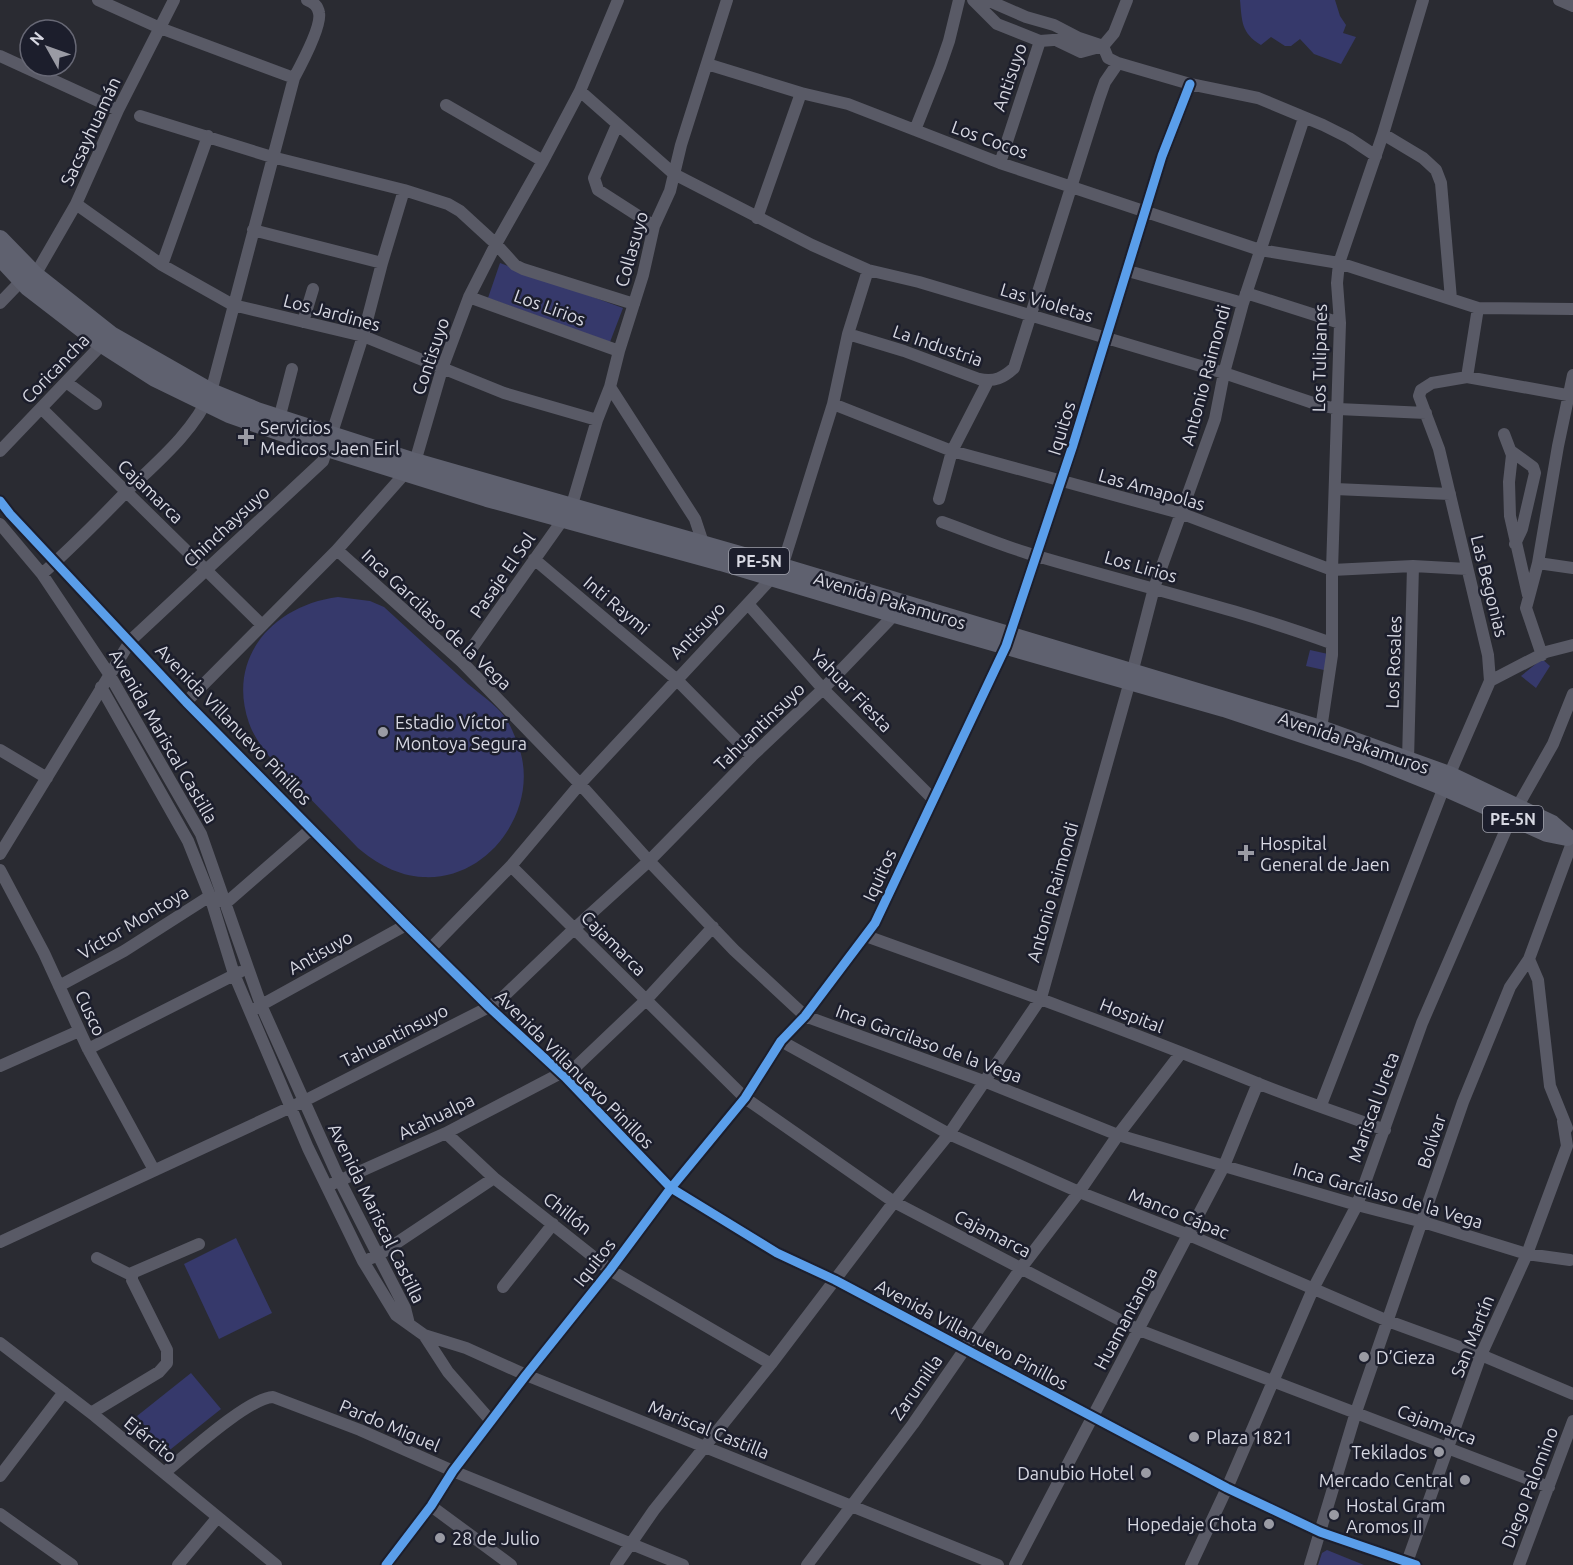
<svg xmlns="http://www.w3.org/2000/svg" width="1573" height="1565" font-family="Ubuntu,sans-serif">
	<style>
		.green { fill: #36396b }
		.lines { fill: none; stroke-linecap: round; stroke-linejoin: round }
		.minor { stroke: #595a66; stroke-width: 12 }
		.highway { stroke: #5f616f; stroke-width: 18 }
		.cycleway-casing { stroke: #1c1e2c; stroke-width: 13 }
		.cycleway { stroke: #5a9eea; stroke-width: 9 }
		.poi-dot { fill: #9a9ba4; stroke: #1c1e2c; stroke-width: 2 }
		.labels { text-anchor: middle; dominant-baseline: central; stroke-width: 5; stroke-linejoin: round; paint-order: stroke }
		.shield { fill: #1c1e2c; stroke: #9fa0ab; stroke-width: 1.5 }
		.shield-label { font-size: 16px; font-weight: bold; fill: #d7d8e2 }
		.street-label { font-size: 18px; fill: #d7d8e2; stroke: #1c1e2c }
		.poi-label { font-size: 18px; fill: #d7d8e2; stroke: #1c1e2c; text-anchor: start }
	</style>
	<rect width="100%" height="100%" fill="#2a2b32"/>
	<!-- green -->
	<path class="green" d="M 1240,0 L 1335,0 L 1340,16 L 1346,25 L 1343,33 L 1356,37 L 1341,64 L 1314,54 L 1300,39 L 1291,46 L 1285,46 L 1271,37 L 1261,45 C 1241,33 1242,21 1240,0 Z
		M 500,263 L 623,308 L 610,342 L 488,298 Z
		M 338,597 L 370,601 L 384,607 C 412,633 440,658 468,684 C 480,694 496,705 505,717 C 510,724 514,734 517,742 C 543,804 491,881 423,877 C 398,876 376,863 358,848 L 268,755 C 261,745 253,735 249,723 C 226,657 274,605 338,597 Z
		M 1310,650 L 1328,654 L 1324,670 L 1306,666 Z
		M 1542,659 L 1550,666 L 1536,688 L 1521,676 Z
		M 236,1238 L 272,1313 L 219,1339 L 184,1264 Z
		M 191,1373 L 221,1409 L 166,1453 L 137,1416 Z
		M 1327,1550 L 1364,1565 L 1318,1565 L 1322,1553 Z"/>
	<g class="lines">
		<!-- minor -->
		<path class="minor" d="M 98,0 L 160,28 L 294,78
			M 973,0 L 997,24 L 1040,41
			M 987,0 L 1026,17 L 1054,25 L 1079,38 L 1103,46
			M 1559,0 L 1573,6
			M 1058,41 L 1081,52 L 1103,46 L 1114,33 L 1127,0
			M 1103,46 L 1108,58 L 1118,63 L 1190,84 L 1258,98 L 1323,125 L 1349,138 L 1376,156
			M 0,56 L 118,110
			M 707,64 L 801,93 L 848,104 L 1000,163 L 1260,250 L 1339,263 L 1478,308 L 1573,309
			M 580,91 L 674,174 L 812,245 L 868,270 L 919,282 L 1224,373 L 1319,405 L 1338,409 L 1426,413
			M 446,105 L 543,161
			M 140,116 L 272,157 L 404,190 L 448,204 L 460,211 L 496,244 L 515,265 L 523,269 L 634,304
			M 617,125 L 594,178 L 598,190 L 654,226
			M 915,130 L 940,67 L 949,41 L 959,0
			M 1383,134 L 1423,158 L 1436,170 L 1441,183 L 1451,299
			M 1000,163 L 1040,41 L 1079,38
			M 76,204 L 162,265 L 233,305 L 363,336 L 504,393 L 597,420
			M 757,218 L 801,93
			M 253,230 L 382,263
			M 162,265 L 208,136
			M 1128,271 L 1243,303
			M 35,275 L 76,204 L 118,110 L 174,0
			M 1246,293 L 1340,323
			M 469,297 L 619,351
			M 0,303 L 26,276
			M 303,322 L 313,289
			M 848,334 L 904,351 L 979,379 C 995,382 1003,378 1014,368 L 1099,99 L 1105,82 L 1118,63
			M 1467,377 L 1478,308
			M 66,382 L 96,404
			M 610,387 L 695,519 L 704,546
			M 833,404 L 952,451 L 1180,513 L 1332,570 L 1413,566 L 1467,569
			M 41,408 L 262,625
			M 279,419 L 292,369
			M 1504,434 L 1512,455 L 1509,482 L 1510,516 L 1528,595
			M 0,451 L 107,339
			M 1511,451 L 1533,467 L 1535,473 L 1522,529 L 1515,544
			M 1335,489 L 1450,494
			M 939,499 L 952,451 L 988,381
			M 0,501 L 10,514 L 186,702 L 406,925 L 489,1007 L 565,1077 L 671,1188 L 777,1253 L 835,1280 L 1227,1488 L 1320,1532 L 1416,1565
			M 942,522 C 973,533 1005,547 1037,556 C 1135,585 1235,608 1331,643
			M 0,524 L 42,574 L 109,674 L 201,834 L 261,1005 L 340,1181 L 405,1308 L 409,1324
			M 337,550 L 462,662 L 580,784 L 649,861 L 734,950 L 805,1016 L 986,1082 L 1118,1135 L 1357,1205 L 1423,1222 L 1527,1254 L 1570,1260
			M 534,559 L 676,679 L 752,756
			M 1538,563 L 1573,568
			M 42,574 C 71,548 98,521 125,493 C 156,463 193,433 211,392 L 294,78 C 301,65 322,26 319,13 C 318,6 313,2 307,0
			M 748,604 L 823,689 L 933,799
			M 1542,655 L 1526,608 L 1538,563 L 1558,446 L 1573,375
			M 462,662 L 571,508 L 597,420 L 610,387 L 619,351 L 643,275 L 654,226 L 670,191 L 681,145 L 727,0
			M 1490,681 L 1546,652 L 1573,645
			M 101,687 L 188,841 L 210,896 L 234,974 L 308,1148 L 363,1261 L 396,1315 L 424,1335 L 466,1348 L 526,1375 L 998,1565
			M 186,702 L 337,550 L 415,462 L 442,369 L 469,297 L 496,244 L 543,161 L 580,91 L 618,0
			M 1321,729 L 1332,655 L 1332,570 L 1340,323 L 1337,283 L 1339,263 L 1383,134 L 1423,0
			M 0,750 L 47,778
			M 1408,760 L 1413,566
			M 0,854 L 131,640 L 323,461 L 363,336 L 382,263 L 404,190
			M 511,866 L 745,1098 L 894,1202 L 1139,1330 L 1549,1487
			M 0,870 L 44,953 L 88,1049 L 154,1170
			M 866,936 C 997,983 1128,1030 1257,1083 C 1299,1100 1342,1114 1385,1130
			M 431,948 L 511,866 L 580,784 L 782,567 L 833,404 L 848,334 L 868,270
			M 1529,959 L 1538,980 L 1550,1086 L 1567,1128
			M 59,986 L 124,951 L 210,896 L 226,903 L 311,829
			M 254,1009 L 406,925
			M 781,1041 L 949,1134 L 1079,1192 L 1189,1235 L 1388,1321 L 1481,1355 L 1573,1394
			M 88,1049 L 240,972
			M 0,1066 L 79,1031
			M 565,1077 L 646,1000 L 713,927
			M 1321,1105 L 1444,787 L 1490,681 L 1488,655 L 1439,449 L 1419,396 L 1421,390 L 1432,383 L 1467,377 L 1573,396
			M 446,1133 L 494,1178 L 610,1270 L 771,1364
			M 332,1184 L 446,1133 L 561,1073
			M 0,1242 L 304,1101 L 489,1007 L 502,998 L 575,928 L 649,861 L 752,756 L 823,689 L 895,614
			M 97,1258 L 131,1275
			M 369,1259 L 377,1256 L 494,1178
			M 503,1287 L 553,1224
			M 424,1335 L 448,1372 L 491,1421
			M 0,1343 L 95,1416 L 276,1565
			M 91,1413 L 159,1372 L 167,1363 L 167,1350 L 132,1280 L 132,1273 L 199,1244
			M 164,1473 C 186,1455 248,1398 273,1397 L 360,1430 L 453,1471 L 683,1565
			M 0,1476 L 64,1392
			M 431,1506 L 511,1565
			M 0,1514 L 72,1565
			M 178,1565 L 217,1518
			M 386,1565 L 431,1506 L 453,1471 L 526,1375 L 610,1270 L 671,1188 L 745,1098 L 781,1041 L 805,1016 L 875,923 L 1006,646 L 1073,445 L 1162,156 L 1190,84
			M 616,1565 L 654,1510 L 771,1364 L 894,1202 L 949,1134 L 1041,998 L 1130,681 L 1154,588 L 1215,419 L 1224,373 L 1243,303 L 1304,118
			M 807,1565 L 913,1424 L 1021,1268 L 1079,1192 L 1118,1135 L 1181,1053
			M 1015,1565 L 1224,1166 L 1258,1083
			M 1191,1565 L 1227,1488 L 1313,1289 L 1357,1205 L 1422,1023 L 1511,818 L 1553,744 L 1573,694
			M 1310,1565 L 1356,1412 L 1463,1102 L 1510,987 L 1529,959 L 1573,840
			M 1406,1565 L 1481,1355 L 1527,1254 L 1567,1146 L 1563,1121
			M 1519,1565 L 1573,1421"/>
		<!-- highway -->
		<path class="highway" d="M 0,239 L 35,275 L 111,335 L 211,392 L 257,411 L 415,462 L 782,567 L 1321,729 L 1449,775 L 1552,824 L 1567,837 L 1547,833 L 1444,787 L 1362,754 L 1224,708 L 895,614 L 721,562 L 487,498 L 327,448 L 229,414 L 155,378 L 102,344 L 28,287 L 0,257"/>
		<!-- cycleway casing -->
		<g class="cycleway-casing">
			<path id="cycleway" d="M 0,501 L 10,514 L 186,702 L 406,925 L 489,1007 L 565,1077 L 671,1188 L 777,1253 L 835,1280 L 1227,1488 L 1320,1532 L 1416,1565
				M 386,1565 L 431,1506 L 453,1471 L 526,1375 L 610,1270 L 671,1188 L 745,1098 L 781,1041 L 805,1016 L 875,923 L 1006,646 L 1073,445 L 1162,156 L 1190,84"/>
		</g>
		<!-- cycleway -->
		<use href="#cycleway" class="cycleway"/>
	</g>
	<!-- markers -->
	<g class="poi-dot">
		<path d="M243 428h6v6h6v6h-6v6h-6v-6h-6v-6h6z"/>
		<circle cx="383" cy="732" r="6"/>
		<path d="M1243 844h6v6h6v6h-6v6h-6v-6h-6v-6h6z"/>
		<circle cx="1364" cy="1357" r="6"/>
		<circle cx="1194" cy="1437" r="6"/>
		<circle cx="1439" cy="1452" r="6"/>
		<circle cx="1146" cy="1473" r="6"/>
		<circle cx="1465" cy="1480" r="6"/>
		<circle cx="1334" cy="1515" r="6"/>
		<circle cx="1269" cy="1524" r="6"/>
		<circle cx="440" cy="1538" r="6"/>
	</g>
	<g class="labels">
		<!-- shield labels -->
		<g class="shield">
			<rect x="729" y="548" width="60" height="26" rx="4.5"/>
			<rect x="1483" y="806" width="60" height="26" rx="4.5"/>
		</g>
		<g class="shield-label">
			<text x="759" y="561">PE-5N</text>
			<text x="1513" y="819">PE-5N</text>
		</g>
		<!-- street labels -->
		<g class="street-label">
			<text transform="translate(1009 77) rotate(-71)">Antisuyo</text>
			<text transform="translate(90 131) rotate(-65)">Sacsayhuamán</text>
			<text transform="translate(990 139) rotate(20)">Los Cocos</text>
			<text transform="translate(631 249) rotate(-74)">Collasuyo</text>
			<text transform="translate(1047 302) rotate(17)">Las Violetas</text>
			<text transform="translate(550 307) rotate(20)">Los Lirios</text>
			<text transform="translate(332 312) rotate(15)">Los Jardines</text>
			<text transform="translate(938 345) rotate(19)">La Industria</text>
			<text transform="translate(430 356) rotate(-71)">Contisuyo</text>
			<text transform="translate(1319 358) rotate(-89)">Los Tulipanes</text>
			<text transform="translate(55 368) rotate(-46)">Coricancha</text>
			<text transform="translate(1205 375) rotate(-75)">Antonio Raimondi</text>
			<text transform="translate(1061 428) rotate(-73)">Iquitos</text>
			<text transform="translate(1152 489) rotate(16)">Las Amapolas</text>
			<text transform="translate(151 491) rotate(44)">Cajamarca</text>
			<text transform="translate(226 526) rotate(-43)">Chinchaysuyo</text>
			<text transform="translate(1141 566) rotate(16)">Los Lirios</text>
			<text transform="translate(502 575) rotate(-55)">Pasaje El Sol</text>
			<text transform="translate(1490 586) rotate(76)">Las Begonias</text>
			<text transform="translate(890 600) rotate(17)">Avenida Pakamuros</text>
			<text transform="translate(617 605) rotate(40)">Inti Raymi</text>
			<text transform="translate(437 619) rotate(43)">Inca Garcilaso de la Vega</text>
			<text transform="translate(697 630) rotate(-46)">Antisuyo</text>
			<text transform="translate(1393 662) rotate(-88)">Los Rosales</text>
			<text transform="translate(852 690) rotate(46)">Yahuar Fiesta</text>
			<text transform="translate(234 724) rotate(46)">Avenida Villanuevo Pinillos</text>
			<text transform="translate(759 726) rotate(-44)">Tahuantinsuyo</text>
			<text transform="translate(164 736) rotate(60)">Avenida Mariscal Castilla</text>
			<text transform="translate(1354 742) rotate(19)">Avenida Pakamuros</text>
			<text transform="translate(879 875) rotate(-65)">Iquitos</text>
			<text transform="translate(1052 892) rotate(-74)">Antonio Raimondi</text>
			<text transform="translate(133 922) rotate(-31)">Víctor Montoya</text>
			<text transform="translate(614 943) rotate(45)">Cajamarca</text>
			<text transform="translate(320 952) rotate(-29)">Antisuyo</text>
			<text transform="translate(91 1013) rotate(65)">Cusco</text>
			<text transform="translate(1132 1015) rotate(21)">Hospital</text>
			<text transform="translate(394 1035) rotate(-27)">Tahuantinsuyo</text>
			<text transform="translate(929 1043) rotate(20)">Inca Garcilaso de la Vega</text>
			<text transform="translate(575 1069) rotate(45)">Avenida Villanuevo Pinillos</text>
			<text transform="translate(1373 1107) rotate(-70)">Mariscal Ureta</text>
			<text transform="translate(436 1116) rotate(-26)">Atahualpa</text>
			<text transform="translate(1431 1141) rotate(-72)">Bolívar</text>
			<text transform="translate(1388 1195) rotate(16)">Inca Garcilaso de la Vega</text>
			<text transform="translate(377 1213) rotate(64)">Avenida Mariscal Castilla</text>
			<text transform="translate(568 1213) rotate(38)">Chillón</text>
			<text transform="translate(1179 1213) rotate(22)">Manco Cápac</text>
			<text transform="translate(993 1233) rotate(27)">Cajamarca</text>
			<text transform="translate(594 1262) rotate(-52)">Iquitos</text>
			<text transform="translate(1125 1318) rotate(-62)">Huamantanga</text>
			<text transform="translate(972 1334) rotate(28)">Avenida Villanuevo Pinillos</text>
			<text transform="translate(1472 1336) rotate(-68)">San Martín</text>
			<text transform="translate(916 1387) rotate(-55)">Zarumilla</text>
			<text transform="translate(1437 1424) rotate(21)">Cajamarca</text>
			<text transform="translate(390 1425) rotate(23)">Pardo Miguel</text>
			<text transform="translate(709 1429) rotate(22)">Mariscal Castilla</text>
			<text transform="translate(151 1439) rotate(39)">Ejército</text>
			<text transform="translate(1529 1487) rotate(-69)">Diego Palomino</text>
		</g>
		<!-- poi labels -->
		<g class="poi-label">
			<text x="260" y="427">Servicios<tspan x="260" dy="21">Medicos Jaen Eirl</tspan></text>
			<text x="395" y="722">Estadio Víctor<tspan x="395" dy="21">Montoya Segura</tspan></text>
			<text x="1260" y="843">Hospital<tspan x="1260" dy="21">General de Jaen</tspan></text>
			<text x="1376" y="1357">D’Cieza</text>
			<text x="1206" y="1437">Plaza 1821</text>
			<text x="1427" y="1452" text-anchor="end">Tekilados</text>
			<text x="1134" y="1473" text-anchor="end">Danubio Hotel</text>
			<text x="1453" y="1480" text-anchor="end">Mercado Central</text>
			<text x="1346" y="1505">Hostal Gram<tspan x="1346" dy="21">Aromos II</tspan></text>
			<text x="1257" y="1524" text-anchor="end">Hopedaje Chota</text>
			<text x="452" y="1538">28 de Julio</text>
		</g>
	</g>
	<!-- north arrow -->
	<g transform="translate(48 48) rotate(310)"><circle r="28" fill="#1c1e2c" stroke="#676875" stroke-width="1.5"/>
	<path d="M0-4.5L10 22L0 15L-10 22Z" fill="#9a9ba4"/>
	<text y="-9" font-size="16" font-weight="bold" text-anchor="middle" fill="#d7d8e2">N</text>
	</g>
</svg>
